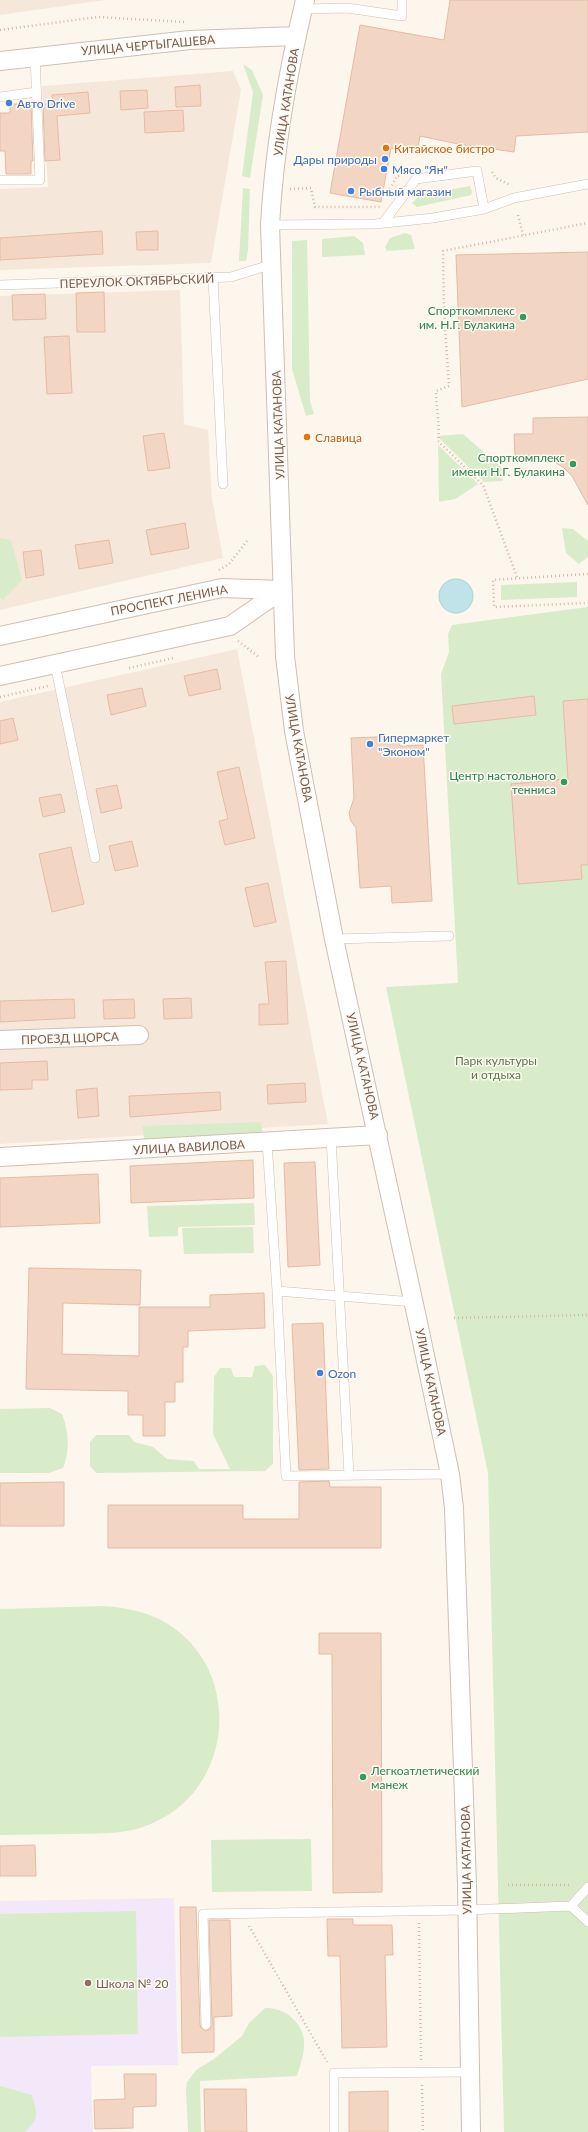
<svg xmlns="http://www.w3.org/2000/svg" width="588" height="2132" font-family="Lato,sans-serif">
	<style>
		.residential { fill: #f5e8da }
		.education { fill: #f3e8fa }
		.green { fill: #d8ecc9 }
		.water { fill: #bfe3e8; stroke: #a5d3da }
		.building { fill: #f3d5c3; stroke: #e6bba3 }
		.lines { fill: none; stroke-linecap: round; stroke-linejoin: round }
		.lane-casing { stroke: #d1beb0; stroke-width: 10 }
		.street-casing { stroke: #d1beb0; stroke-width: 20 }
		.path { stroke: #d9b8a5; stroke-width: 2.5; stroke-dasharray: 1 3; stroke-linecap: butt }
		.lane { stroke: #fff; stroke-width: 9 }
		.street { stroke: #fff; stroke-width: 18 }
		.shop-dot { fill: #3f7fe0; stroke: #fffaf3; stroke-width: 1.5 }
		.food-dot { fill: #e8710a; stroke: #fffaf3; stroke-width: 1.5 }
		.leisure-dot { fill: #2e9e5b; stroke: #fffaf3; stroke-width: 1.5 }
		.education-dot { fill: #8d6e63; stroke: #fffaf3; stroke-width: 1.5 }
		.labels { text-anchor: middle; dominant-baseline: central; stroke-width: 3; stroke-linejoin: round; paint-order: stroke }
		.street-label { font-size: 12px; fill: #7a5c4d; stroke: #fffaf3 }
		.shop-label { font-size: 12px; fill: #366cbe; stroke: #fffaf3; text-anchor: start }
		.food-label { font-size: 12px; fill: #c56008; stroke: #fffaf3; text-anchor: start }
		.leisure-label { font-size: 12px; fill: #27864d; stroke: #fffaf3; text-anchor: end }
		.park-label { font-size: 12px; fill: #537a41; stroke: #fffaf3 }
		.education-label { font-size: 12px; fill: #785e54; stroke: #fffaf3; text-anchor: start }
	</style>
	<rect width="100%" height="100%" fill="#fdf6ec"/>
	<!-- residential -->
	<path class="residential" d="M 0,0 L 105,0 L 0,15 Z
		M 233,71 L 241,90 L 211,263 L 0,270 L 0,189 L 48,187 L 42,86 Z
		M 180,290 L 184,424 L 208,430 L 212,499 L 223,558 L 0,610 L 0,296 Z
		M 237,649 L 328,1124 L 0,1144 L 0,702 Z"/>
	<!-- education -->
	<path class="education" d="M 174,1898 L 178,2065 L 91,2066 L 93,2132 L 0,2132 L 0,1901 Z"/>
	<!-- green -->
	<path class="green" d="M 243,64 L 252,70 L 263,95 L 250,178 L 242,176 L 253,92 Z
		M 470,186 L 472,192 L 471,195 L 417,207 L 412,203 L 420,195 Z
		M 243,188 L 250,189 L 248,250 L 246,261 L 239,261 Z
		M 405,233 L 411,235 L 415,249 L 387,251 L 385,247 L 390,238 Z
		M 354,236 L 363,243 L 365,255 L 322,257 L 322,239 Z
		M 307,240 L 310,401 L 314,414 L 306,416 L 292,369 L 292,241 Z
		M 463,434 L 501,467 L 503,481 L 484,482 L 437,436 Z
		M 438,445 L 478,484 L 455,499 L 439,502 Z
		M 562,528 L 573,529 L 588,541 L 588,557 L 579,564 L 566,553 Z
		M 0,538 L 11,540 L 22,580 L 3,600 L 0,597 Z
		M 577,582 L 577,597 L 501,600 L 501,585 Z
		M 588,607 L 588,2132 L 504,2132 L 488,1473 L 386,987 L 458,983 L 441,674 L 449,652 L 448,634 L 452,625 Z
		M 261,1122 L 263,1137 L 144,1142 L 143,1126 Z
		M 254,1203 L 255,1225 L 178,1227 L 178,1236 L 149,1237 L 147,1206 Z
		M 253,1227 L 254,1253 L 184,1254 L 182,1228 Z
		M 265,1365 L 273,1376 L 273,1464 L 265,1471 L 96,1473 L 90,1466 L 90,1442 L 96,1435 L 129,1435 L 134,1442 L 153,1447 L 167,1459 L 194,1461 L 199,1469 L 230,1469 L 213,1434 L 214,1377 L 220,1368 L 231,1368 L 234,1377 L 252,1377 L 255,1366 Z
		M 50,1408 L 62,1414 C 69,1430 70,1452 63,1468 L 49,1473 L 0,1473 L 0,1409 Z
		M 105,1606 C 127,1608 149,1612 168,1624 C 243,1671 234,1788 153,1823 C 127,1835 100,1833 73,1834 C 48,1834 24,1835 0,1835 L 0,1609 Z
		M 311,1839 L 312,1891 L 212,1892 L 211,1840 Z
		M 136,1911 L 138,2034 L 0,2037 L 0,1914 Z
		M 265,2008 C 275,2008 283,2010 291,2017 C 311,2034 304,2054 297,2076 L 200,2081 L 201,2132 L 188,2132 L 186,2089 L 187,2082 L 196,2070 L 214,2059 L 242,2036 L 249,2023 Z
		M 0,2086 L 32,2095 C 37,2113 40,2118 25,2132 L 0,2132 Z"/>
	<!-- water -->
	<path class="water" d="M439 596a17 17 0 1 1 34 0a17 17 0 1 1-34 0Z"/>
	<!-- building -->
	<path class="building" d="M 450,0 L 588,0 L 588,132 L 516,136 L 514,152 L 458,144 L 420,136 L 417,153 L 391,148 L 381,202 L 330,193 L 360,25 L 444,40 Z
		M 200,85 L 201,106 L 176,107 L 175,87 Z
		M 147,90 L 148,108 L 121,110 L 120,91 Z
		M 88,92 L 90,113 L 57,116 L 60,160 L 45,161 L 43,104 L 53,104 L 52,95 Z
		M 10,104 L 31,104 L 33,161 L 31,161 L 31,174 L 6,174 L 5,151 L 0,151 L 0,113 L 10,113 Z
		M 183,110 L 184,131 L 145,133 L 144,112 Z
		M 102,231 L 103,254 L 0,260 L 0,238 Z
		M 158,231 L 158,250 L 137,250 L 136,232 Z
		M 588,252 L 588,379 L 462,407 L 456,255 Z
		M 104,292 L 105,332 L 77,332 L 76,293 Z
		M 45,294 L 46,319 L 13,320 L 12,295 Z
		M 69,336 L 72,393 L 47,394 L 44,337 Z
		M 588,417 L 588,505 L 572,476 L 564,468 L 553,461 L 541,457 L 515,456 L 514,434 L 533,434 L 533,418 Z
		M 164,433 L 170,468 L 148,471 L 143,436 Z
		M 185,523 L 189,548 L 151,555 L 146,530 Z
		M 109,540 L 113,563 L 79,569 L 75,545 Z
		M 41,550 L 44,575 L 26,578 L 23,552 Z
		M 217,669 L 221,689 L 189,696 L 184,676 Z
		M 142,688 L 146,706 L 111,715 L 107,695 Z
		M 534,696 L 536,715 L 454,724 L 452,706 Z
		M 588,699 L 588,865 L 581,865 L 582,879 L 518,884 L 511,784 L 568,779 L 563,701 Z
		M 13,718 L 18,740 L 0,744 L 0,721 Z
		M 399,736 L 400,746 L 423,745 L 432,901 L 392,903 L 391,886 L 360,888 L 356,828 L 351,821 L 349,813 L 354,798 L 351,738 Z
		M 239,767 L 255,838 L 225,845 L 219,821 L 228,819 L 217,772 Z
		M 117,785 L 122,808 L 101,813 L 96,789 Z
		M 61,794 L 65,812 L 43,817 L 39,798 Z
		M 132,841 L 138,866 L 115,871 L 109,846 Z
		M 71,847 L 84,904 L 52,912 L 39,854 Z
		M 268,883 L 276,922 L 254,927 L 245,888 Z
		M 286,961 L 288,1024 L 259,1025 L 259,1004 L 269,1004 L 265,962 Z
		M 191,998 L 192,1018 L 164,1019 L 163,999 Z
		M 74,999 L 75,1018 L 0,1022 L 0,1001 Z
		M 134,999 L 135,1018 L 104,1019 L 103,1000 Z
		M 47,1061 L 48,1080 L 32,1080 L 32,1089 L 0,1090 L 0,1063 Z
		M 305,1083 L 306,1102 L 268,1104 L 267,1085 Z
		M 97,1088 L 99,1116 L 78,1118 L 76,1090 Z
		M 220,1092 L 221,1110 L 130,1117 L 129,1096 Z
		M 253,1160 L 254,1198 L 131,1203 L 130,1166 Z
		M 315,1162 L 320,1265 L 288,1267 L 284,1163 Z
		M 98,1174 L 100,1223 L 0,1227 L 0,1178 Z
		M 29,1268 L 141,1270 L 140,1305 L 63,1303 L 62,1354 L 139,1356 L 139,1307 L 210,1307 L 210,1295 L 264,1293 L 265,1328 L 188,1331 L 188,1347 L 183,1347 L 183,1382 L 175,1382 L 175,1402 L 165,1402 L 165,1436 L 143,1436 L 143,1415 L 128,1415 L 128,1391 L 26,1389 Z
		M 323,1323 L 329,1469 L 299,1470 L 292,1324 Z
		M 329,1481 L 330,1487 L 381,1487 L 381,1548 L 108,1548 L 108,1505 L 243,1505 L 243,1519 L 299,1519 L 299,1482 Z
		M 64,1482 L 64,1526 L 0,1526 L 0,1483 Z
		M 319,1633 L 381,1633 L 382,1892 L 333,1893 L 332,1654 L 319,1654 Z
		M 35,1845 L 36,1876 L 0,1876 L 0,1846 Z
		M 180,1907 L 196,1907 L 200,2025 L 201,2028 L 206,2031 L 209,2030 L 212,2025 L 209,1920 L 230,1920 L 232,2016 L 214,2017 L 214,2052 L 182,2053 Z
		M 327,1919 L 353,1919 L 353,1925 L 392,1925 L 393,1955 L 385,1955 L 387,2047 L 342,2048 L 340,1956 L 328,1956 Z
		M 124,2074 L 156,2074 L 156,2106 L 133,2107 L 133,2128 L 95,2129 L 94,2100 L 125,2099 Z
		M 204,2089 L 246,2089 L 247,2132 L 205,2132 Z
		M 388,2091 L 388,2132 L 349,2132 L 349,2092 Z"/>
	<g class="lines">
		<!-- lane casing -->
		<g class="lane-casing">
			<path id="lane" d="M 303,9 L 347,8 L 402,16 L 402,0
				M 0,97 L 36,92
				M 0,180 L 40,180 L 35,56
				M 383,223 L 416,179 L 477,171 L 484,209
				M 270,225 L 375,224 L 433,218 L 484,209 L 514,198 L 588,184
				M 213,278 L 223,484
				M 0,285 L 231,277 L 273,264
				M 55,664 L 95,858
				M 334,939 L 449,936
				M 331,1138 L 349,1475
				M 267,1142 L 277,1291 L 286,1476 L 450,1474
				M 277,1291 L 414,1302
				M 571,1906 L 588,1887
				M 206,2025 L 203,1914 L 467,1910 L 571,1906 L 588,1922
				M 334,2132 L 334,2073 L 470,2072"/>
		</g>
		<!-- street casing -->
		<g class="street-casing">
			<path id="street" d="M 305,0 C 288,71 274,152 270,225 L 285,656 L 294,731 L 334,939 L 417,1318 L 450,1474 L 454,1508 L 467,1885 L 471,2132
				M 0,61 L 190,40 L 297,36
				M 0,636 L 222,588 L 282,590
				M 0,676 L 230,626 L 282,590
				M 0,1040 L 139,1035
				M 0,1157 L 378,1135"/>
		</g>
		<!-- path -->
		<path class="path" d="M 0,30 L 98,17 L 184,22
			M 492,172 L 496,178 L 510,185
			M 290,189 L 311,188 L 315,207 L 380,207
			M 390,189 L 397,176 L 402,176
			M 518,215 L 523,235
			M 219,570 L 229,564 L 247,541
			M 588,574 L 493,580 L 494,607 L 588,603
			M 517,577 L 483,485 L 438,441 C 440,425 436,408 436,391 L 449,386 L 444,313 L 443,251 L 588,223
			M 238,641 L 260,658
			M 129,668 L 174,658
			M 0,697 L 48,686
			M 454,1318 L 588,1315
			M 508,1885 L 572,1885
			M 419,1923 L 421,2060
			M 249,1926 L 327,2062
			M 422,2085 L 423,2132"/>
		<!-- lane -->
		<use href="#lane" class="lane"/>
		<!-- street -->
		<use href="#street" class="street"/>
	</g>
	<!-- markers -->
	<g class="shop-dot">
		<circle cx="9" cy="103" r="4"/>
		<circle cx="385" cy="159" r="4"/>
		<circle cx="384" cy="169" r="4"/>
		<circle cx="351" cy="191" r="4"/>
		<circle cx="370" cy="744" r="4"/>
		<circle cx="320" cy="1373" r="4"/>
	</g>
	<g class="food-dot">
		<circle cx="386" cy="148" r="4"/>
		<circle cx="307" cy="437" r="4"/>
	</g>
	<g class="leisure-dot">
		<circle cx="523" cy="317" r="4"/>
		<circle cx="573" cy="464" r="4"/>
		<circle cx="564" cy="782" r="4"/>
		<circle cx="363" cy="1777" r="4"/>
	</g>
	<circle class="education-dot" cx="88" cy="1983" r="4"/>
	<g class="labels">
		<!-- street labels -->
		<g class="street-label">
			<text transform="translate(148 45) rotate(-5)">УЛИЦА ЧЕРТЫГАШЕВА</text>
			<text transform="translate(286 102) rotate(-81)">УЛИЦА КАТАНОВА</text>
			<text transform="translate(137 281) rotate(-2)">ПЕРЕУЛОК ОКТЯБРЬСКИЙ</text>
			<text transform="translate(278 425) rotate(-92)">УЛИЦА КАТАНОВА</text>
			<text transform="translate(169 600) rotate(-11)">ПРОСПЕКТ ЛЕНИНА</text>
			<text transform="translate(299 748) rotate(80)">УЛИЦА КАТАНОВА</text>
			<text transform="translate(70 1038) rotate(-2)">ПРОЕЗД ЩОРСА</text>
			<text transform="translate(363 1066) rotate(77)">УЛИЦА КАТАНОВА</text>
			<text transform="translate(189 1147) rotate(-3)">УЛИЦА ВАВИЛОВА</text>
			<text transform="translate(431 1382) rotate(78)">УЛИЦА КАТАНОВА</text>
			<text transform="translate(466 1860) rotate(-91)">УЛИЦА КАТАНОВА</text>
		</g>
		<!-- shop labels -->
		<g class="shop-label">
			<text x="17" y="103">Авто Drive</text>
			<text x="377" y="159" text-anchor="end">Дары природы</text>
			<text x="392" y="169">Мясо "Ян"</text>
			<text x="359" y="191">Рыбный магазин</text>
			<text x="378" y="737">Гипермаркет<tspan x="378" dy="14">"Эконом"</tspan></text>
			<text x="328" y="1373">Ozon</text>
		</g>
		<!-- food labels -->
		<g class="food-label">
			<text x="394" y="148">Китайское бистро</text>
			<text x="315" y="437">Славица</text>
		</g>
		<!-- leisure labels -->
		<g class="leisure-label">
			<text x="515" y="310">Спорткомплекс<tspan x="515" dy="14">им. Н.Г. Булакина</tspan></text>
			<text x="565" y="457">Спорткомплекс<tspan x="565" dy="14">имени Н.Г. Булакина</tspan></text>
			<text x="556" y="775">Центр настольного<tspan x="556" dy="14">тенниса</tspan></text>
			<text x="371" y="1770" text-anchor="start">Легкоатлетический<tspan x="371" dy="14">манеж</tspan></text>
		</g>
		<!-- park labels -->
		<g class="park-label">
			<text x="496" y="1060">Парк культуры<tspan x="496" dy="14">и отдыха</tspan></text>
		</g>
		<!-- education labels -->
		<g class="education-label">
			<text x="96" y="1983">Школа № 20</text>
		</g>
	</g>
</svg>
